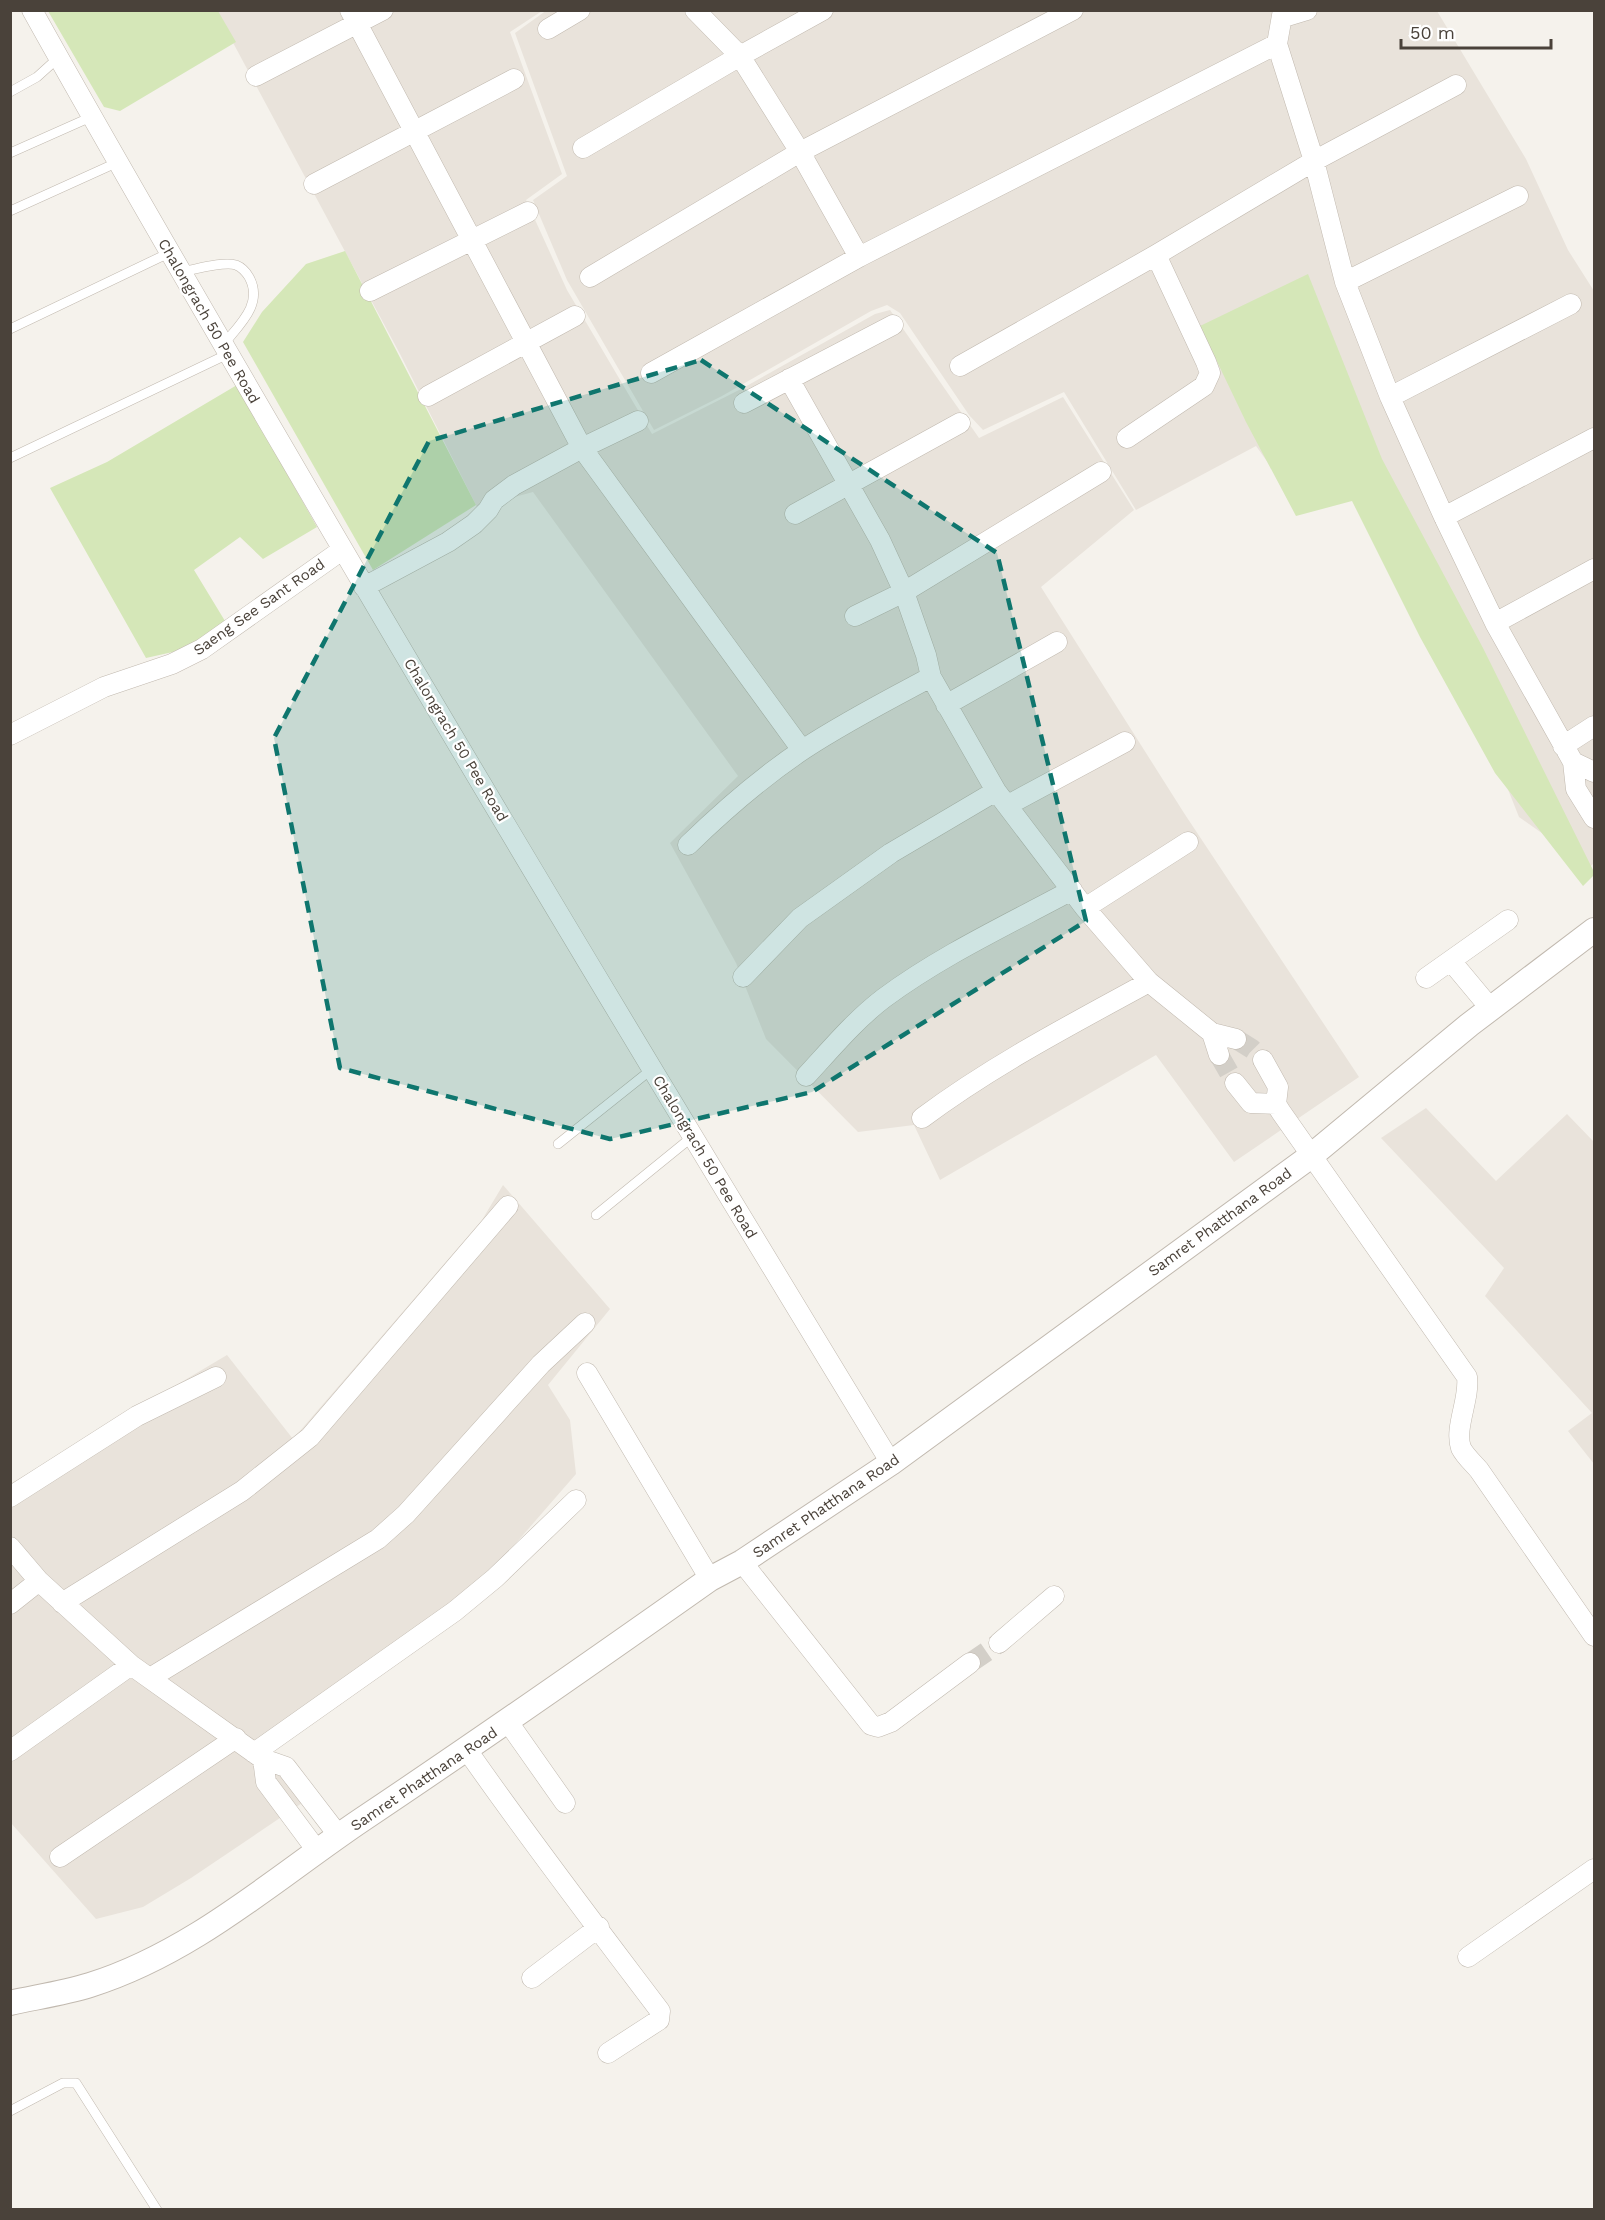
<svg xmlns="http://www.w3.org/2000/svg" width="1605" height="2220" font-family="'Work Sans',sans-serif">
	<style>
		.residential { fill: #e9e3db }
		.green { fill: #d5e7b8 }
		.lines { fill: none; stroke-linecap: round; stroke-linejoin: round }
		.minor-tunnel { stroke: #d3cfc8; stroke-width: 20; stroke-dasharray: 20 10; stroke-linecap: butt }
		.service-casing { stroke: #c1b9af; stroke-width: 10 }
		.minor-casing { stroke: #c1b9af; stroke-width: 21 }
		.tertiary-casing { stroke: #c1b9af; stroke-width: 26 }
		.service { stroke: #fff; stroke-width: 9 }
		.minor { stroke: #fff; stroke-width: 20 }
		.tertiary { stroke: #fff; stroke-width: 24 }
		.marked { fill: #0f766e; fill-opacity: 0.2; stroke: #0f766e; stroke-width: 4.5; stroke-dasharray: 12 8; stroke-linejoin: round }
		.labels { text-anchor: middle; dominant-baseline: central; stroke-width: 4.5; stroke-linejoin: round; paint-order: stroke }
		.street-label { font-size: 15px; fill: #4a423a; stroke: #fff }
	</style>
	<rect width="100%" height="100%" fill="#f5f2ec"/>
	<!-- residential -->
	<path class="residential" d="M 547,10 L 1437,11 L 1526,159 L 1568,250 L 1594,291 L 1594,863 L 1590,867 L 1519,817 L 1487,737 L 1363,487 L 1300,507 L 1256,446 L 1136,510 L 1064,392 L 983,430 L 969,415 L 900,313 L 887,305 L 871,311 L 722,396 L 654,430 L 567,280 L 533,200 L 567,176 L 515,33 Z
		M 216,11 L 542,11 L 510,32 L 562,174 L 526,200 L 567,290 L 652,434 L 743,388 L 875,314 L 890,310 L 979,438 L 1063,397 L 1134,510 L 1041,587 L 1184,813 L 1359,1077 L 1234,1162 L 1156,1055 L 940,1180 L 914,1125 L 858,1132 L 766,1039 L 736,963 L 670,843 L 738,776 L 533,492 L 477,507 L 400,354 Z
		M 1426,1108 L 1496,1181 L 1567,1114 L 1594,1142 L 1594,1464 L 1568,1431 L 1592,1413 L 1485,1296 L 1504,1268 L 1381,1138 Z
		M 503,1185 L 610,1309 L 548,1385 L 570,1420 L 576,1474 L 477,1588 L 262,1737 L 311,1797 L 191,1878 L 143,1907 L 96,1919 L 11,1823 L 10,1484 L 227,1355 L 293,1439 L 482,1220 Z"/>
	<!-- green -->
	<path class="green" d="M 48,11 L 218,11 L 236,42 L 120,111 L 104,107 Z
		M 345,251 L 476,505 L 373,570 L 243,342 L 262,312 L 306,264 Z
		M 1308,274 L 1382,459 L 1483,648 L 1594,872 L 1594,875 L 1583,886 L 1495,773 L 1420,637 L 1352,501 L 1296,516 L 1246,422 L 1200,326 Z
		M 237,385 L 317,527 L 263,559 L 240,537 L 194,570 L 225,621 L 186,649 L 146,658 L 50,488 L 107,462 Z"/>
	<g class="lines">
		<!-- minor-tunnel -->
		<path class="minor-tunnel" d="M 1236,1039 L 1252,1049 L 1263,1060
			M 1219,1055 L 1235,1083
			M 970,1663 L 999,1643"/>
		<!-- service casing -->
		<g class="service-casing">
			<path id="service" d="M 10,92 L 37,77 L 58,58
				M 10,153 L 91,117
				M 10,211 L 116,163
				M 180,272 C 194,270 222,261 236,265 C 241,267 246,272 249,277 C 264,304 239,325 223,345
				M 10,329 L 169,253
				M 10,458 L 228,354
				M 558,1144 L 652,1069
				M 596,1215 L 692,1137
				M 10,2111 L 63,2083 L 76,2083 L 157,2210"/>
		</g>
		<!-- minor casing -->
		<g class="minor-casing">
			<path id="minor" d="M 32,10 C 116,161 203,310 290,459 C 486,796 688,1130 891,1463
				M 350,10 L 582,448 L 802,750
				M 695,10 L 740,56 L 800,152 L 859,257
				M 1283,10 L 1277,44 L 1314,161 L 1345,282 L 1390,397 L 1444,517 L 1495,623 L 1573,762 L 1576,789 L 1594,818
				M 1284,17 L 1307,10
				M 548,29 L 580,10
				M 256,76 L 383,10
				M 583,148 L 740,56 L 823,10
				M 314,184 L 514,79
				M 590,277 L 800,152 L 1073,10
				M 1345,282 L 1518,196
				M 370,291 L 528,212
				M 960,366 L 1156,255 L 1314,161 L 1456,85
				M 651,373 L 859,257 L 1277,44
				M 789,379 L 880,540 L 904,592 L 926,655 L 931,677 L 996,791 L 1085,908 L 1149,982 L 1212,1033 L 1236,1039
				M 428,396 L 575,316
				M 1390,397 L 1571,304
				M 744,403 L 893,325
				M 1127,438 L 1204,386 L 1210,373 L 1206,362 L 1156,255
				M 795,514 L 960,423
				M 1444,517 L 1594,438
				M 364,587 L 448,542 L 474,524 L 488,510 L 494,500 L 514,485 L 582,448 L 638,421
				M 855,616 L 904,592 L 1101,472
				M 1495,623 L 1594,569
				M 946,705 L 1057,642
				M 10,735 L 104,687 L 172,664 L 202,649 L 342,550
				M 1563,746 L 1594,726
				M 1573,762 L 1594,772
				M 1008,805 L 1125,742
				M 688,845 C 723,811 762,777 804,749 C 845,722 888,700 931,677
				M 1085,908 L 1188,842
				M 1451,961 L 1491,1009
				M 743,977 L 800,918 L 891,853 L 996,791
				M 1426,978 L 1508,920
				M 1212,1033 L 1219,1055
				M 1263,1060 L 1278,1087 L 1276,1104 L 1281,1112 L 1467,1377 C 1470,1399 1454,1428 1461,1448 C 1465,1456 1474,1464 1479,1470 L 1594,1636
				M 806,1076 C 831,1049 855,1020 884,998 C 942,955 1009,924 1072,890
				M 1235,1083 L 1251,1103 L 1276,1104
				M 922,1118 C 993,1065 1072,1024 1149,982
				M 587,1373 L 710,1579
				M 10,1497 L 137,1416 L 216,1377
				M 10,1547 L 39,1581 L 131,1665 L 263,1759 L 286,1767 L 339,1836
				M 742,1562 L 871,1725 L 878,1727 L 891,1722 L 970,1663
				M 62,1603 L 242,1491 L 310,1437 L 508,1206
				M 10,1604 L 39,1581
				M 999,1643 L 1054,1596
				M 150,1678 L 378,1539 L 406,1514 L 541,1364 L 585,1323
				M 508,1722 L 565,1803
				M 467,1750 C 529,1839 595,1925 660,2011 L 659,2020 L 608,2053
				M 10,1751 L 131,1665
				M 254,1753 L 455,1611 L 495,1578 L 576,1500
				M 263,1759 L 266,1782 L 318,1852
				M 60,1857 L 236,1738
				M 1468,1957 L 1594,1869
				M 532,1978 L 599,1927"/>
		</g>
		<!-- tertiary casing -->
		<g class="tertiary-casing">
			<path id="tertiary" d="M 10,2003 C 37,1997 64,1993 90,1985 C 192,1953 273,1880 360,1821 C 478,1742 594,1661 710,1579 L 742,1562 L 891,1463 L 1311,1156 L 1469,1025 L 1594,930"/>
		</g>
		<!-- service -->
		<use href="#service" class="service"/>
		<!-- minor -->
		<use href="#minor" class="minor"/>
		<!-- tertiary -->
		<use href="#tertiary" class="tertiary"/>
	</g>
	<!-- marked area -->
	<path class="marked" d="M 701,360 L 997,553 L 1086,921 L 812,1092 L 610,1139 L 340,1068 L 274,738 L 429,441 Z"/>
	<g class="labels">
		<!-- street labels -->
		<g class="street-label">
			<text transform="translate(209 321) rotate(60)">Chalongrach 50 Pee Road</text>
			<text transform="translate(259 607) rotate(-35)">Saeng See Sant Road</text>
			<text transform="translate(456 740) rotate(59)">Chalongrach 50 Pee Road</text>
			<text transform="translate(705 1157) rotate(59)">Chalongrach 50 Pee Road</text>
			<text transform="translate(1220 1222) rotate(-36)">Samret Phatthana Road</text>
			<text transform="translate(826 1506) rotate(-34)">Samret Phatthana Road</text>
			<text transform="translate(424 1779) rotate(-34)">Samret Phatthana Road</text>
		</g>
	</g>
	<!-- border -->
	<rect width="1605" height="2220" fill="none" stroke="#4a423a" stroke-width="24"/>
	<!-- scale -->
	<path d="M1401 39v9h150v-9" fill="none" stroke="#4a423a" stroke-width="3"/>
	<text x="1410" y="39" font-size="18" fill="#4a423a" stroke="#ffffff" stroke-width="4.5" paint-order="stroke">50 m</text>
</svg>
